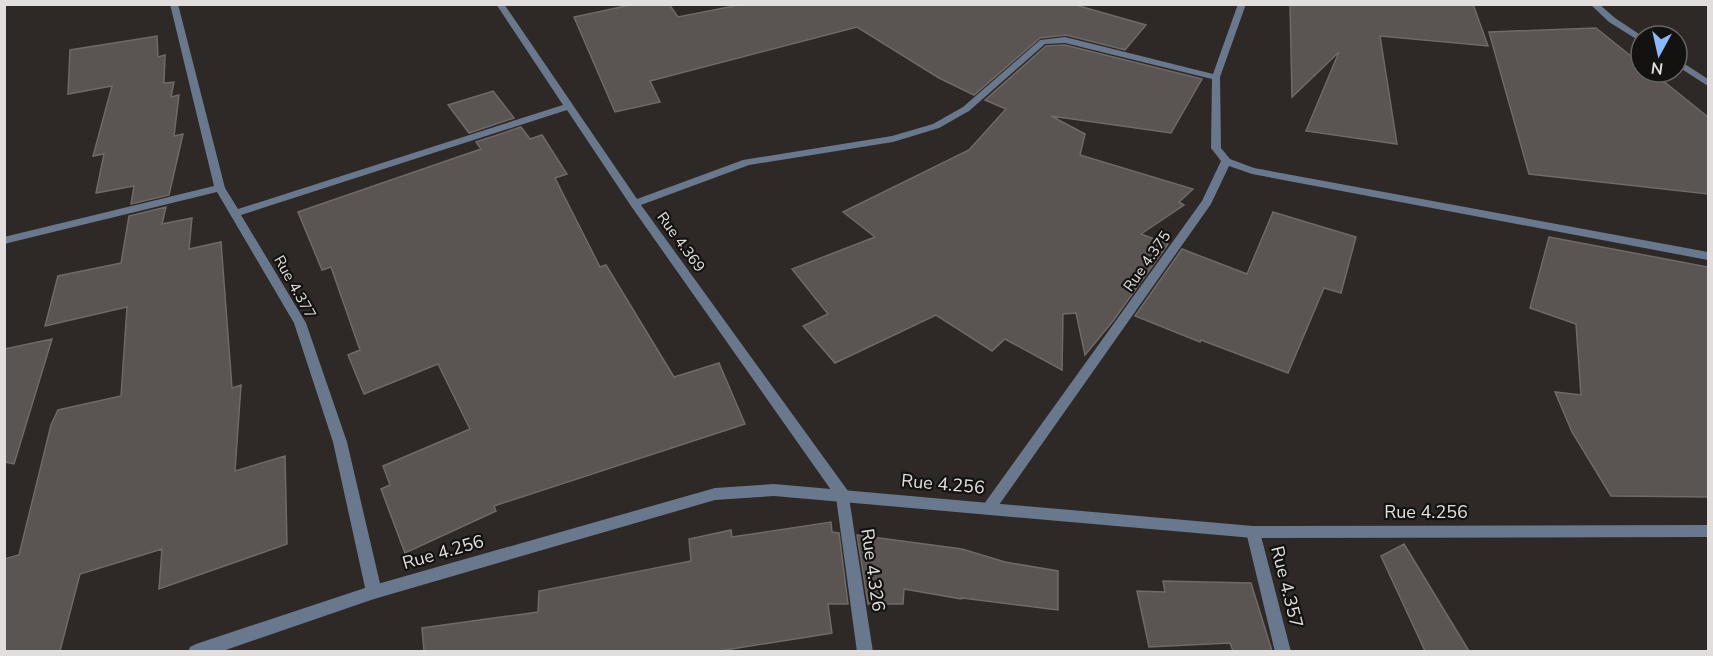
<svg xmlns="http://www.w3.org/2000/svg" width="1713" height="656" font-family="'Nunito Sans',sans-serif">
	<style>
		.building { fill: #5a5452; stroke: #6f6967; stroke-width: 1.5 }
		.lines { fill: none; stroke-linecap: round; stroke-linejoin: round }
		.minor { fill: #69788d; fill-rule: evenodd }
		.tertiary { fill: #69788d; fill-rule: evenodd }
		.labels { text-anchor: middle; dominant-baseline: central; stroke-width: 4.5; stroke-linejoin: round; paint-order: stroke }
		.street-label { font-size: 15px; fill: #e1dedd; stroke: #141211 }
		.near-street-label { font-size: 18px; fill: #e1dedd; stroke: #141211 }
	</style>
	<rect width="100%" height="100%" fill="#2e2927"/>
	<!-- building -->
	<path class="building" d="M 635,4 L 669,4 L 678,17 L 744,4 L 1072,4 L 1146,25 L 1125,50 L 1066,35 L 1040,38 L 974,95 L 939,78 L 857,27 L 650,81 L 660,102 L 615,112 L 574,17 Z
		M 1290,4 L 1473,4 L 1488,46 L 1380,36 L 1397,144 L 1306,131 L 1339,52 L 1292,97 Z
		M 1596,28 L 1641,64 L 1641,72 L 1652,72 L 1708,117 L 1708,194 L 1529,174 L 1489,32 Z
		M 157,36 L 158,57 L 165,55 L 164,83 L 174,82 L 171,97 L 179,95 L 174,136 L 183,134 L 169,195 L 131,204 L 134,186 L 96,193 L 104,154 L 93,156 L 112,86 L 68,94 L 70,50 Z
		M 1065,45 L 1202,79 L 1171,133 L 1051,116 L 1085,134 L 1080,155 L 1193,189 L 1179,202 L 1184,205 L 1141,234 L 1168,244 L 1113,321 L 1085,355 L 1076,313 L 1063,314 L 1062,370 L 1005,339 L 992,351 L 936,315 L 835,363 L 803,326 L 828,314 L 792,269 L 875,237 L 843,212 L 969,150 L 1006,109 L 985,100 L 1046,46 Z
		M 493,91 L 514,118 L 469,133 L 448,105 Z
		M 521,127 L 530,139 L 542,135 L 567,174 L 555,178 L 600,267 L 606,265 L 674,377 L 719,363 L 745,424 L 494,506 L 496,511 L 405,553 L 381,489 L 390,485 L 383,466 L 470,429 L 438,364 L 364,394 L 348,355 L 360,350 L 331,267 L 322,270 L 298,212 L 481,149 L 476,142 Z
		M 166,207 L 162,224 L 192,218 L 189,249 L 221,242 L 232,388 L 241,385 L 235,471 L 285,456 L 287,544 L 159,589 L 162,549 L 80,574 L 60,651 L 4,651 L 4,559 L 19,555 L 51,425 L 58,410 L 121,396 L 127,307 L 45,326 L 58,276 L 121,263 L 129,216 Z
		M 1273,212 L 1356,237 L 1341,293 L 1324,288 L 1288,373 L 1201,340 L 1200,342 L 1135,316 L 1182,249 L 1247,274 Z
		M 1549,237 L 1708,267 L 1708,497 L 1611,496 L 1572,432 L 1555,392 L 1581,395 L 1576,324 L 1530,308 Z
		M 52,339 L 14,464 L 4,462 L 4,349 Z
		M 831,522 L 832,532 L 839,533 L 848,604 L 828,604 L 832,633 L 719,651 L 424,651 L 422,628 L 538,612 L 539,591 L 691,561 L 689,539 L 731,530 L 732,537 Z
		M 857,535 L 962,549 L 1005,562 L 1058,571 L 1058,610 L 962,598 L 961,599 L 904,589 L 903,604 L 868,604 Z
		M 1404,544 L 1469,651 L 1425,651 L 1381,556 Z
		M 1163,581 L 1251,583 L 1272,651 L 1233,651 L 1230,643 L 1149,647 L 1137,591 L 1165,592 Z"/>
	<g class="lines">
		<!-- minor -->
		<path class="minor" d="M 170,4 L 178,4 L 225,188 L 238,209 L 563,105 L 496,4 L 504,4 L 637,199 L 743,160 L 892,136 L 933,124 L 963,107 L 1040,40 L 1065,37 L 1213,74 L 1238,4 L 1246,4 L 1220,77 L 1221,148 L 1230,159 L 1254,168 L 1708,252 L 1708,260 L 1252,174 L 1229,166 L 1211,204 L 994,512 L 989,514 L 984,512 L 982,508 L 984,504 L 1202,201 L 1221,161 L 1211,148 L 1212,79 L 1065,43 L 1045,44 L 969,111 L 939,128 L 893,142 L 749,165 L 641,205 L 848,491 L 873,652 L 857,652 L 836,497 L 631,206 L 567,110 L 241,215 L 306,323 L 347,442 L 382,592 L 379,597 L 374,599 L 369,597 L 366,592 L 333,442 L 294,323 L 217,192 L 4,244 L 4,237 L 214,186 Z
			M 1590,4 L 1599,4 L 1615,18 L 1642,36 L 1641,42 L 1609,22 Z
			M 1677,59 L 1708,79 L 1708,86 L 1677,66 Z
			M 1253,526 L 1258,528 L 1260,532 L 1291,652 L 1275,652 L 1246,532 L 1248,528 Z"/>
		<!-- tertiary -->
		<path class="tertiary" d="M 774,484 L 1253,526 L 1708,525 L 1708,537 L 1253,538 L 774,496 L 715,500 L 374,599 L 220,652 L 188,652 L 190,647 L 196,644 L 374,585 L 715,488 Z"/>
	</g>
	<g class="labels">
		<!-- street labels -->
		<g class="street-label">
			<text transform="translate(681 242) rotate(54)">Rue 4.369</text>
			<text transform="translate(1147 261) rotate(-55)">Rue 4.375</text>
			<text transform="translate(295 287) rotate(61)">Rue 4.377</text>
		</g>
		<!-- near-street labels -->
		<g class="near-street-label">
			<text transform="translate(943 484) rotate(5)">Rue 4.256</text>
			<text x="1426" y="512">Rue 4.256</text>
			<text transform="translate(443 552) rotate(-16)">Rue 4.256</text>
			<text transform="translate(873 570) rotate(82)">Rue 4.326</text>
			<text transform="translate(1287 587) rotate(76)">Rue 4.357</text>
		</g>
	</g>
	<!-- border -->
	<rect width="1713" height="656" fill="none" stroke="#e1dedd" stroke-width="12"/>
	<!-- north arrow -->
	<g transform="translate(1659 54) rotate(188)"><circle r="28" fill="#141211" stroke="#666463" stroke-width="1.5"/>
	<path d="M0-4.5L10 22L0 15L-10 22Z" fill="#89bafc"/>
	<text y="-9" font-size="16" font-weight="bold" text-anchor="middle" fill="#e1dedd">N</text>
	</g>
</svg>
